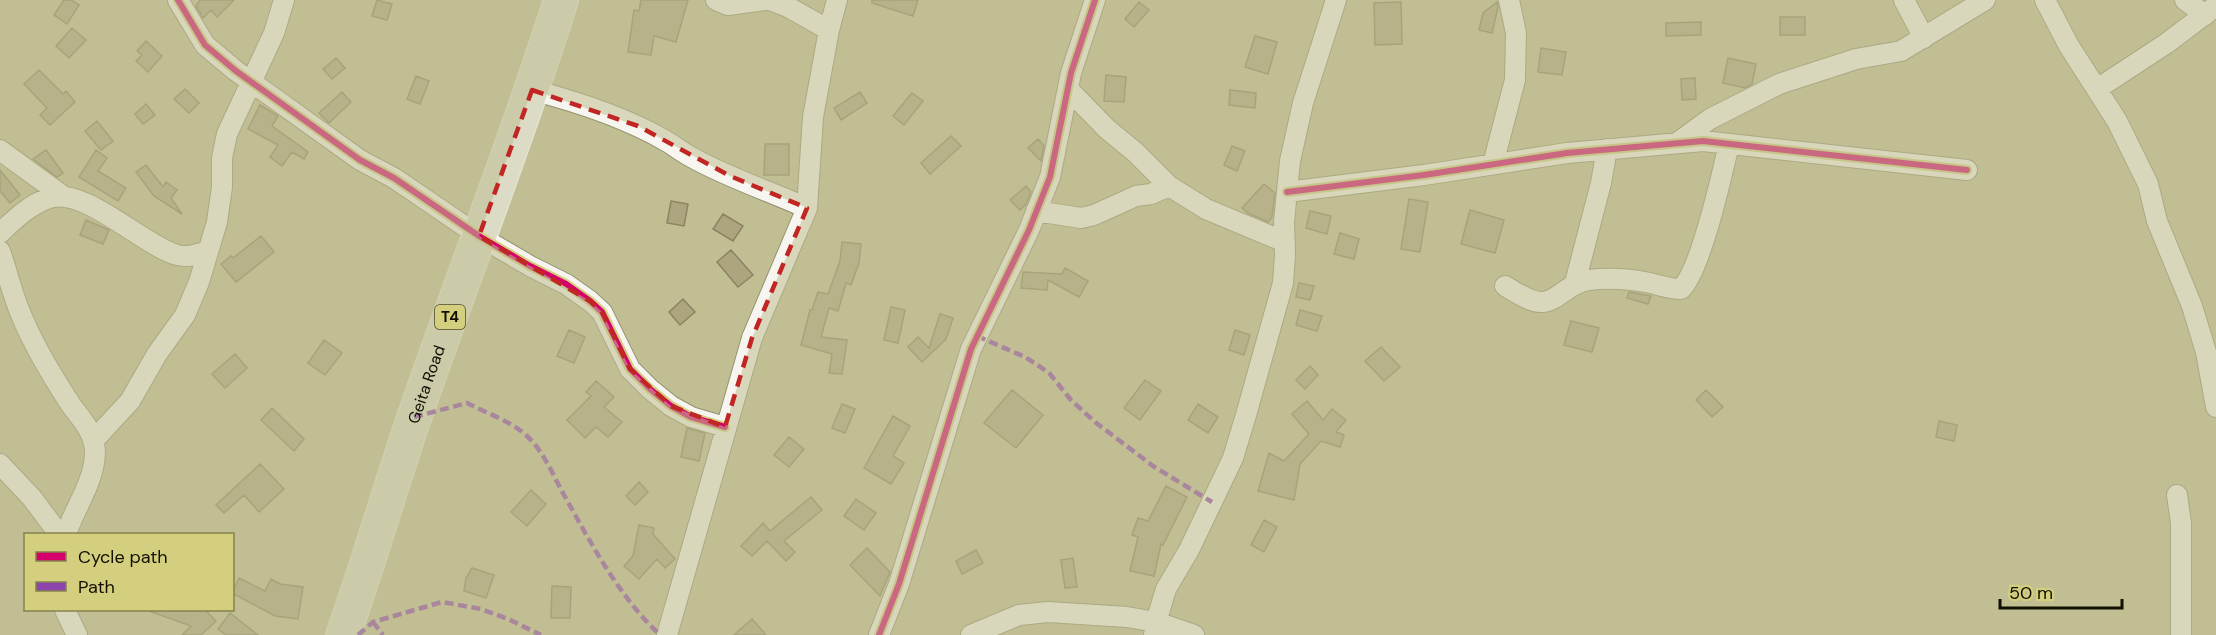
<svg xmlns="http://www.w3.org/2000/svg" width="2216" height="635" font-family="'DM Sans',sans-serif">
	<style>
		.building { fill: #ada580; stroke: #8b8460; stroke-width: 1.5 }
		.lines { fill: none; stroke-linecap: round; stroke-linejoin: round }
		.street-casing { stroke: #94926f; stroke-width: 22 }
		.highway-casing { stroke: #e3e2ce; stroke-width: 36 }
		.street { stroke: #f6f5ef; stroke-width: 20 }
		.highway { stroke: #dcdbc6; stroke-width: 33 }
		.quiet { stroke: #8e44ad; stroke-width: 4.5; stroke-dasharray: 9 4.5; stroke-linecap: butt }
		.cycleway-casing { stroke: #d3cf7f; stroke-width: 10 }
		.cycleway { stroke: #d6006c; stroke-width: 6 }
		.marked { fill: none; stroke: #c22624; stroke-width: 4.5; stroke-dasharray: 12 8; stroke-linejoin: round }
		.labels { text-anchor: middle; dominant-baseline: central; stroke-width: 6; stroke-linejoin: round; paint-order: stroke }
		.shield { fill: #d3cf7f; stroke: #4b4926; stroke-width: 1.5 }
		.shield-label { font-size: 15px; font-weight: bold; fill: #110f00 }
		.street-label { font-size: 16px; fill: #110f00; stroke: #d3cf7f }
	</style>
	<rect width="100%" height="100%" fill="#c0be92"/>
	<!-- building -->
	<path class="building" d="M 64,0 L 71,0 L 79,5 L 67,24 L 54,15 Z
		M 200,0 L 234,0 L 217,17 L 211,10 L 203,18 L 196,6 Z
		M 377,0 L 392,4 L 387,20 L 372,16 Z
		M 641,0 L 688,0 L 676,42 L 654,36 L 651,55 L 628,52 L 634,10 L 639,11 Z
		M 872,0 L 918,0 L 913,16 L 872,3 Z
		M 1139,2 L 1149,10 L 1134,27 L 1125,19 Z
		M 1401,2 L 1402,44 L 1375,45 L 1374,3 Z
		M 1497,2 L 1498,7 L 1492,33 L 1479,30 L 1483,13 Z
		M 1780,17 L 1805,17 L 1805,35 L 1780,35 Z
		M 1701,22 L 1701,35 L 1666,36 L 1666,23 Z
		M 72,28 L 86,40 L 69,58 L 56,46 Z
		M 1255,36 L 1277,42 L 1268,74 L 1245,67 Z
		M 146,41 L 162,56 L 148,72 L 136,61 L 142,55 L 137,51 Z
		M 1541,48 L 1566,52 L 1562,75 L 1538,72 Z
		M 336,58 L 345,68 L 332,79 L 323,69 Z
		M 1728,58 L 1756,64 L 1752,84 L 1745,88 L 1723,83 Z
		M 39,70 L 63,94 L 66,91 L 75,102 L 50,125 L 40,115 L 47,108 L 24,84 Z
		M 1106,75 L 1126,77 L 1124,102 L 1104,101 Z
		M 416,76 L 429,81 L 420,104 L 407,99 Z
		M 1695,78 L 1696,99 L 1682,100 L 1681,79 Z
		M 185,89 L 199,103 L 189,113 L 174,99 Z
		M 1230,90 L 1256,93 L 1255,108 L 1229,105 Z
		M 342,92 L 351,102 L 329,123 L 319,113 Z
		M 860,92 L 867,103 L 841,120 L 834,108 Z
		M 912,93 L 923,101 L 904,125 L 893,116 Z
		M 146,104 L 155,115 L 143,124 L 135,114 Z
		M 260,105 L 278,116 L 272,126 L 308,152 L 304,159 L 292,152 L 282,166 L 270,157 L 278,145 L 248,129 Z
		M 97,121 L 113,141 L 101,150 L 85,131 Z
		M 951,136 L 961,146 L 930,174 L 921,163 Z
		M 1038,139 L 1044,146 L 1041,161 L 1028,148 Z
		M 765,144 L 789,144 L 789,175 L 764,175 Z
		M 1232,146 L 1245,151 L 1237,171 L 1224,165 Z
		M 46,150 L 63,173 L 57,177 L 33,159 Z
		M 96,150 L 107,158 L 98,171 L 126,188 L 118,201 L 79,177 Z
		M 146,165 L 163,187 L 166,182 L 177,190 L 171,198 L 182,214 L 154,196 L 136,172 Z
		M 0,170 L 20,195 L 10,203 L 0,191 Z
		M 1264,184 L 1275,193 L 1272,217 L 1268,222 L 1248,213 L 1242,208 Z
		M 1026,186 L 1031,192 L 1026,204 L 1020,210 L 1010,200 Z
		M 1409,199 L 1428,202 L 1420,252 L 1401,249 Z
		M 671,201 L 688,204 L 684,226 L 667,223 Z
		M 1470,210 L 1504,220 L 1495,253 L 1461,244 Z
		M 1310,211 L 1331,216 L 1327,234 L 1306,228 Z
		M 723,214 L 743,226 L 733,241 L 713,229 Z
		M 86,220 L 109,230 L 103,244 L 80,235 Z
		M 1340,233 L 1359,239 L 1354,259 L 1334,254 Z
		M 261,236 L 274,252 L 236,282 L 221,264 L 231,256 L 233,258 Z
		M 842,242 L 861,244 L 859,263 L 851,285 L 846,283 L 838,311 L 829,308 L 821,337 L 847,340 L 842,374 L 829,373 L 832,354 L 801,345 L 810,310 L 812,310 L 818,292 L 828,294 L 840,261 Z
		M 731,250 L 753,275 L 738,287 L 717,262 Z
		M 1065,268 L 1088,281 L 1079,297 L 1048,280 L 1047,290 L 1021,288 L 1023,272 L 1062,274 Z
		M 1299,283 L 1314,286 L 1310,300 L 1296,297 Z
		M 1629,292 L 1651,296 L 1648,304 L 1627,298 Z
		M 683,299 L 695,312 L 680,325 L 669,312 Z
		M 891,307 L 905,310 L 898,343 L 884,340 Z
		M 1300,310 L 1322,316 L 1317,331 L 1296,325 Z
		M 940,314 L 953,318 L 946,339 L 922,362 L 908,347 L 918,337 L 929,348 Z
		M 1571,321 L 1599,328 L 1592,352 L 1564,345 Z
		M 569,330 L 585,337 L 574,363 L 557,356 Z
		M 1235,330 L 1250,335 L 1244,355 L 1229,350 Z
		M 324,340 L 342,353 L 325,375 L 308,363 Z
		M 1381,347 L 1400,367 L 1384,381 L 1365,361 Z
		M 235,354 L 247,368 L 225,388 L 212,374 Z
		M 1310,366 L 1318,375 L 1305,389 L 1296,380 Z
		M 1145,380 L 1161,391 L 1140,420 L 1124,408 Z
		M 596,381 L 614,397 L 604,407 L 622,422 L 608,437 L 596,427 L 585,438 L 567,420 L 591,396 L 586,392 Z
		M 1012,390 L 1043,415 L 1016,448 L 984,423 Z
		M 1706,390 L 1723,407 L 1712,417 L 1696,400 Z
		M 1307,401 L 1323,420 L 1332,409 L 1346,420 L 1336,432 L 1344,435 L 1340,447 L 1321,441 L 1300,464 L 1294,500 L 1258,491 L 1269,453 L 1284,461 L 1309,434 L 1292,414 Z
		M 842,404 L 855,409 L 845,433 L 832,428 Z
		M 1198,404 L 1218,417 L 1208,433 L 1188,420 Z
		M 272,408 L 304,439 L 294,451 L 261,420 Z
		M 893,416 L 910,426 L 893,456 L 904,463 L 891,484 L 864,468 Z
		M 1939,421 L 1957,425 L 1954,441 L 1936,437 Z
		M 687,428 L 705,433 L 699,461 L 681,457 Z
		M 789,437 L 804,449 L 789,467 L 774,455 Z
		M 260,464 L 284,489 L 259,512 L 244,495 L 224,513 L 216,505 Z
		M 639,482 L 648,492 L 635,505 L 626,496 Z
		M 1166,486 L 1187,497 L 1163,545 L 1161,544 L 1154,576 L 1130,571 L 1138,537 L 1132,535 L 1138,518 L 1148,521 Z
		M 531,490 L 546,504 L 527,526 L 511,512 Z
		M 811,497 L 822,510 L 784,541 L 795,552 L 786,561 L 767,541 L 752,556 L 741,546 L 763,523 L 770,531 Z
		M 856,499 L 876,513 L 864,530 L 844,516 Z
		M 1264,520 L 1277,527 L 1264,552 L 1251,545 Z
		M 639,525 L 654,528 L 653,534 L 675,559 L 665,568 L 657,559 L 639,579 L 624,566 L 633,556 Z
		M 867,548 L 890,572 L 880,596 L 850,565 Z
		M 976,550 L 983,563 L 962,574 L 956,561 Z
		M 1073,558 L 1077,587 L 1065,588 L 1061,560 Z
		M 472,568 L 494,575 L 486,598 L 464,591 L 466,578 Z
		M 239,578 L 265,591 L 271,579 L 280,584 L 303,587 L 298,619 L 275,616 L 232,593 Z
		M 552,586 L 571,587 L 570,618 L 551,618 Z
		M 149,609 L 204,609 L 216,621 L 201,635 L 182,635 L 191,626 L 149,611 Z
		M 230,613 L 258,635 L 226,635 L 218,629 Z
		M 752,619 L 766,635 L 734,635 Z"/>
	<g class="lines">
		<!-- street casing -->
		<g class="street-casing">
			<path id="street" d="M 178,0 L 205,45 L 236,71 L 360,160 L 394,178 L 479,236 L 530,266 L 566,284 L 590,301 L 602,312 L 630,369 L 650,389 L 671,406 L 691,417 L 725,427
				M 716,0 L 728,5 L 765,0
				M 770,0 L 788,7 L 829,30
				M 1904,0 L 1924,38
				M 2045,0 L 2069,46 L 2117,121 L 2148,184 L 2157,221 L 2192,306 L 2206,352 L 2216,407
				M 2185,0 L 2205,15
				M 1068,89 L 1107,129 L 1135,152 L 1169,186 L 1206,209 L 1285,242
				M 2097,89 L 2167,43 L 2216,6
				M 532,90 C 578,102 625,117 666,141 C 675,146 683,153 693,158 C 729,178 769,191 807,208
				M 1677,143 L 1710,119 L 1779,84 L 1856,59 L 1901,51 L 1985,0
				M 0,150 L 63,196
				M 1493,164 L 1515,80 L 1516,33 L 1509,0
				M 1287,192 L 1424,175 L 1567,153 L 1703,141 L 1967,170
				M 1036,211 L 1081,218 L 1094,215 L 1136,196 L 1151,194 L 1169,186
				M 0,233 C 15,219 29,205 49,198 C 84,186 142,245 177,255 C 188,258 198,254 208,251
				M 0,251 C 7,271 12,293 20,312 C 33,345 52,376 71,405 C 82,420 95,433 95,453 C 94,483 75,507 66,534
				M 1575,283 L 1601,183 L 1607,149
				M 1505,286 C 1516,292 1530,303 1543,302 C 1558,301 1569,282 1589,280 C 1606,278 1627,279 1645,282 C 1657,284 1668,289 1681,289 C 1701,270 1722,174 1729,144
				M 93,441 L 130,401 L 157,354 L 185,315 L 199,282 L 217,222 L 222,187 L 222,158 L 227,134 L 274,33 L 284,0
				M 0,464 L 32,498 L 59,534
				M 2177,495 L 2181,523 L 2181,635
				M 65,610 L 77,635
				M 667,635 L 752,338 L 807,208 L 813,117 L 829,30 L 837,0
				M 879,635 L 899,584 L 971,349 L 1029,230 L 1050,177 L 1071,73 L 1095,0
				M 971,635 L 1019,615 L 1048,612 L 1127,617 L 1156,622 L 1194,635
				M 1154,635 L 1156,622 L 1166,589 L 1189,550 L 1233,458 L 1246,415 L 1283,283 L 1285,255 L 1284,222 L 1290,161 L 1303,103 L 1336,0"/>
		</g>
		<!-- highway casing -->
		<g class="highway-casing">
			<g id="highway">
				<path id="s1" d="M 343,635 C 369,562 390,488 415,415 C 463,276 517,140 561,0"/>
			</g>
		</g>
		<!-- street -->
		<use href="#street" class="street"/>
		<!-- highway -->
		<use href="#highway" class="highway"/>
		<!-- quiet -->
		<path class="quiet" d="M 977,336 L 1025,357 L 1039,366 L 1050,374 L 1071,400 L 1095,422 L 1153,466 L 1212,502
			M 414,417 L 467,403 C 486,413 511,421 527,436 C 544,452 553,475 564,495 C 592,545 618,595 660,635
			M 373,622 L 383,635
			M 358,635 L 373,622 L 442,602 L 481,609 L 508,619 L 541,635"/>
		<!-- cycleway casing -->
		<g class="cycleway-casing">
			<path id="cycleway" d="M 178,0 L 205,45 L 236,71 L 360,160 L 394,178 L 479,236 L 530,266 L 566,284 L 590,301 L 602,312 L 630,369 L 650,389 L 671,406 L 691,417 L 725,427
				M 1287,192 L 1424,175 L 1567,153 L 1703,141 L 1967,170
				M 879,635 L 899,584 L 971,349 L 1029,230 L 1050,177 L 1071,73 L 1095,0"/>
		</g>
		<!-- cycleway -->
		<use href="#cycleway" class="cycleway"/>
	</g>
	<!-- marked area -->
	<path d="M0 0H2216V635H0ZM 532,90 L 638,126 L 730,176 L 807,208 L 752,338 L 725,427 L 671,406 L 630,369 L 602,312 L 590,301 L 479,236 Z" fill="#c0be92" fill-opacity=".55" fill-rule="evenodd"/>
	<path class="marked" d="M 532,90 L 638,126 L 730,176 L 807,208 L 752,338 L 725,427 L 671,406 L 630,369 L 602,312 L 590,301 L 479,236 Z"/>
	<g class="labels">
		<!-- shield labels -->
		<rect class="shield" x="435" y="305" width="30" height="24" rx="4.5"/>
		<g class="shield-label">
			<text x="450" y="317">T4</text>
		</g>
		<!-- street labels -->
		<g class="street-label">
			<text stroke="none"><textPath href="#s1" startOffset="264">Geita Road</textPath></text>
		</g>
	</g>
	<!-- legend -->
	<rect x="24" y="533" width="210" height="78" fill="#d3cf7f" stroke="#85824c" stroke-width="1.5"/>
	<rect x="36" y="552" width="30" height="9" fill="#d6006c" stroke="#85824c" stroke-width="1.5"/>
	<text x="78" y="563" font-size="18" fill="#110f00">Cycle path</text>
	<rect x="36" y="582" width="30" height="9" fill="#8e44ad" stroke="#85824c" stroke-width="1.5"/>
	<text x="78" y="593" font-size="18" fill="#110f00">Path</text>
	<!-- scale -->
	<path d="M2000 599v9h122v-9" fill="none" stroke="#110f00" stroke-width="3"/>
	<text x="2009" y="599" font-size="18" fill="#110f00" stroke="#d3cf7f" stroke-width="4.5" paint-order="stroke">50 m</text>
</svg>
